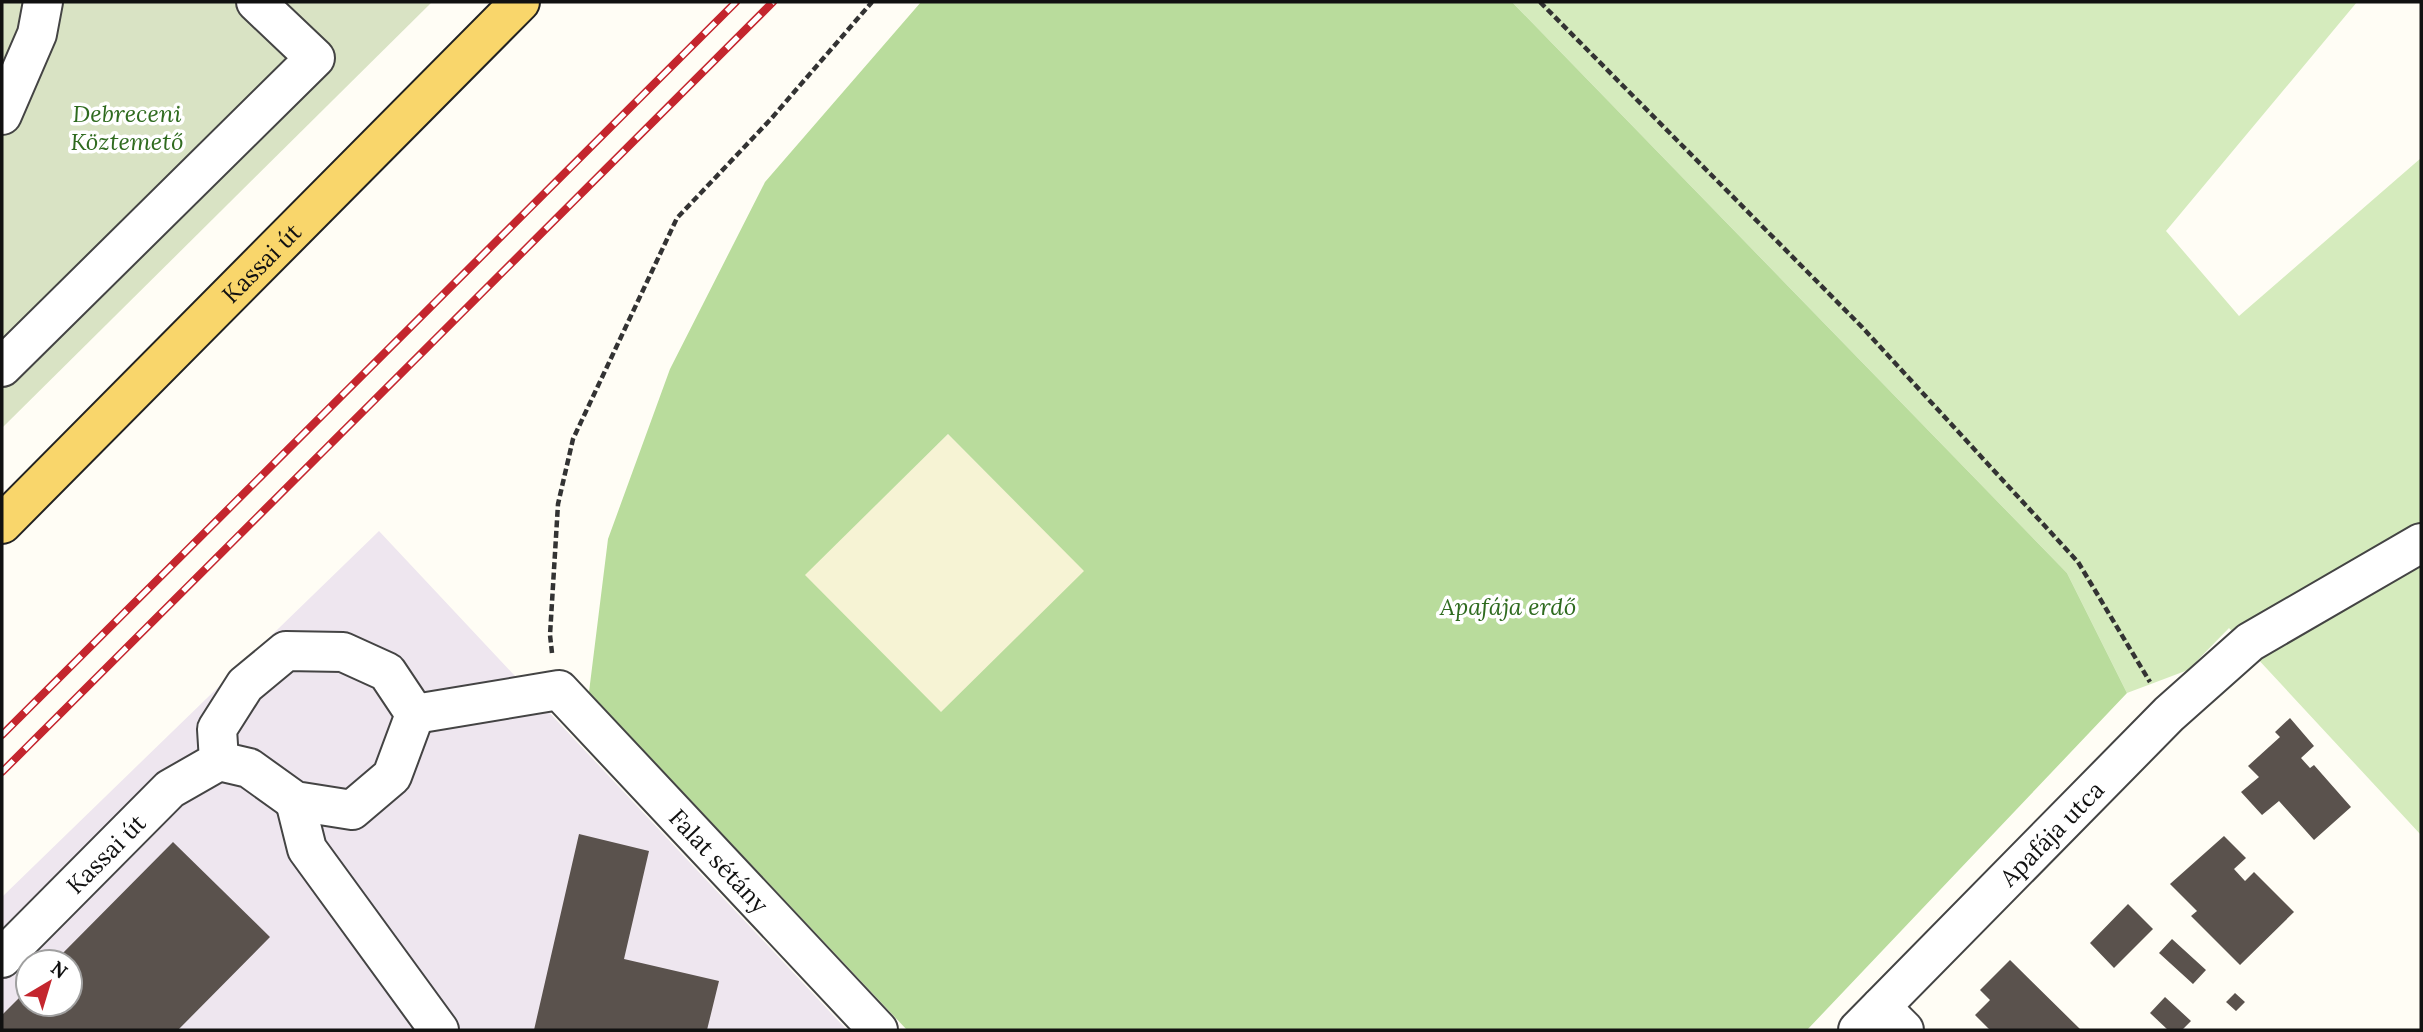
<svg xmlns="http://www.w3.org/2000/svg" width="2423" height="1032" font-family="Lora,serif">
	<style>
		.industrial { fill: #eee6ef; fill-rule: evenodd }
		.farmland { fill: #f6f3d4 }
		.green { fill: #d5ebbd }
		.forest { fill: #b9dc9c; fill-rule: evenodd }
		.cemetery { fill: #d9e3c4 }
		.building { fill: #5a524d }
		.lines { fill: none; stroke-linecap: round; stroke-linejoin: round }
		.minor-casing { stroke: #444; stroke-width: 42 }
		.major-casing { stroke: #222; stroke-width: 42 }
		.path { stroke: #333; stroke-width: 4.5; stroke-dasharray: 7 3.5; stroke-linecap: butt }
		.minor { stroke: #fff; stroke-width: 38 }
		.major { stroke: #f9d66b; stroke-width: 38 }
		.rail-casing { stroke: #c4262e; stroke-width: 8 }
		.rail { stroke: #fff; stroke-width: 5; stroke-dasharray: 16; stroke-linecap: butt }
		.labels { text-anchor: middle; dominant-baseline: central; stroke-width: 7; stroke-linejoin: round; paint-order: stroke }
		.park-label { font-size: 24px; font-style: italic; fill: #2f6b1f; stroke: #fff }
		.street-label { font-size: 24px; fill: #111; stroke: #fff }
	</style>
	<rect width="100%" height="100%" fill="#fffdf5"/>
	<!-- industrial -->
	<path class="industrial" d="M 379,531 L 847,1030 L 2,1030 L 2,897 ZM 28,962 L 70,962 L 70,1004 L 28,1004 Z"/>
	<!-- farmland -->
	<path class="farmland" d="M 948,434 L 1085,571 L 941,713 L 804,575 Z"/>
	<!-- green -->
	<path class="green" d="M 1512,2 L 2357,2 L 2166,231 L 2239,316 L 2421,158 L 2421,835 L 2229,628 L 2188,670 L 2127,693 L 2067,573 Z"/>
	<!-- forest -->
	<path class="forest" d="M 921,2 L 1512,2 L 2067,573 L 2127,693 L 1807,1030 L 907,1030 L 589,692 L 608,539 L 670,369 L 765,182 ZM 948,434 L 1084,571 L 941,712 L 805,575 Z"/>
	<!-- cemetery -->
	<path class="cemetery" d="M 2,2 L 432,2 L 2,428 Z"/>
	<!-- building -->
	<path class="building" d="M 2290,718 L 2314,746 L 2301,758 L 2310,768 L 2314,765 L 2351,807 L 2314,840 L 2279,801 L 2262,815 L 2241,792 L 2259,777 L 2248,766 L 2280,737 L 2275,732 Z
		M 579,834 L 649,851 L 624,959 L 719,981 L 707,1030 L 534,1030 Z
		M 2224,836 L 2246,858 L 2234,869 L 2245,881 L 2254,872 L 2294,912 L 2240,965 L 2191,916 L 2197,911 L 2170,884 Z
		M 173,842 L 270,937 L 178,1030 L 2,1030 L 2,1015 L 28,989 L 28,1004 L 70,1004 L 70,962 L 54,962 Z
		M 2128,904 L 2153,929 L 2114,968 L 2090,943 Z
		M 2172,939 L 2206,970 L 2193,984 L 2159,953 Z
		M 2010,960 L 2081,1030 L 1990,1030 L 1975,1015 L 1990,1000 L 1980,990 Z
		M 2235,993 L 2245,1002 L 2236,1011 L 2226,1002 Z
		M 2165,997 L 2191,1021 L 2182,1030 L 2168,1030 L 2150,1013 Z"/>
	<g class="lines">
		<!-- minor casing -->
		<g class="minor-casing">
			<g id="minor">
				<path d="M 2,115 L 37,34 L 43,2"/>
				<path d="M 2,367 L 315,58 L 256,2"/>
				<path id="s1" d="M 415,714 L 559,690 L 878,1030"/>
				<path d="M 295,801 L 307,849 L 439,1030"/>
				<path id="s2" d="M 2,958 L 170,789 L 219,761 L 249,768 L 295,801 L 352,810 L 392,776 L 415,714 L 387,672 L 343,652 L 286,651 L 245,685 L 217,729 L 219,761"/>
				<path d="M 1881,1007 L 1904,1030"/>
				<path id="s3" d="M 1858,1030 L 2169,714 L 2250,642 L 2421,543"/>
			</g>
		</g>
		<!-- major casing -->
		<g class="major-casing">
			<g id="major">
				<path id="s4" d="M 2,524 L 520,2"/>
			</g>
		</g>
		<!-- path -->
		<path class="path" d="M 1540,2 L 1861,326 L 2078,562 L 2150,682
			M 552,653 L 550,635 L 558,504 L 573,439 L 677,218 L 770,120 L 872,2"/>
		<!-- minor -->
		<use href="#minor" class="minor"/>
		<!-- major -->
		<use href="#major" class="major"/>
		<!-- rail casing -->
		<g class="rail-casing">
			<path id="rail" d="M 2,735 L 736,2
				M 2,772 L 773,2"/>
		</g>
		<!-- rail -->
		<use href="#rail" class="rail"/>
	</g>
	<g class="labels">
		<!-- park labels -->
		<g class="park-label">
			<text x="127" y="113">Debreceni<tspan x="127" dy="28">Köztemető</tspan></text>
			<text x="1508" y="606">Apafája erdő</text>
		</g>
		<!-- street labels -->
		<g class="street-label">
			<text stroke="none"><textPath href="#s4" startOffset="368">Kassai út</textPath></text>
			<text stroke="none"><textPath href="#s3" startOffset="276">Apafája utca</textPath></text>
			<text stroke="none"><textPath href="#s2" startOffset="147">Kassai út</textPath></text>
			<text stroke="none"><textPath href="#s1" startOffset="380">Falat sétány</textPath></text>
		</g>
	</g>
	<!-- border -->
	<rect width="2423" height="1032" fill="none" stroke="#111111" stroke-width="7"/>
	<!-- north arrow -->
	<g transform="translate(49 983) rotate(38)"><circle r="33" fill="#ffffff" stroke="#a0a0a0" stroke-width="2"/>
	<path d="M0-5L12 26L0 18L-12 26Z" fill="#c4262e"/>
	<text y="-10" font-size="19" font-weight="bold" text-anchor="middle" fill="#111111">N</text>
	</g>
</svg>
